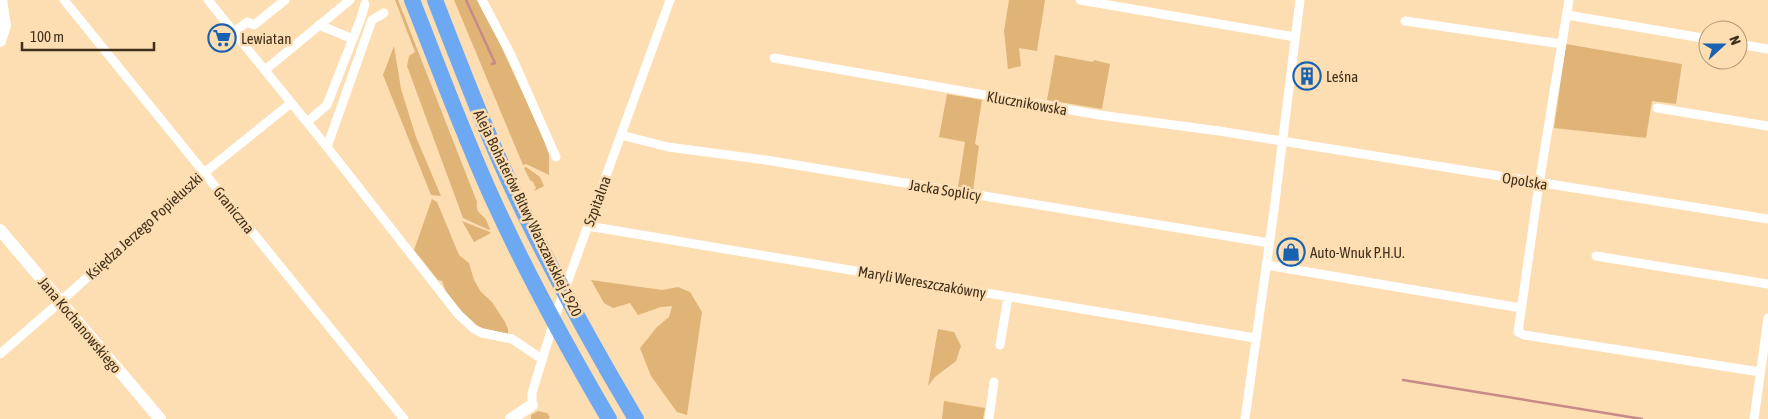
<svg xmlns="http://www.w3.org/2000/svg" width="1768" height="419" font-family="'Asap Condensed',sans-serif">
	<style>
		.green { fill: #e0b477 }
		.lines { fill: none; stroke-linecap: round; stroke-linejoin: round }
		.stream { stroke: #c68a88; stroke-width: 2.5 }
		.street { stroke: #fff; stroke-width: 9 }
		.secondary { stroke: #fff; stroke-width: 12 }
		.highway { stroke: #6da9f3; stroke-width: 16 }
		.labels { text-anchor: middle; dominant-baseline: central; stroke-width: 5; stroke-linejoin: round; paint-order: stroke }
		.poi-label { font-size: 15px; fill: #40301b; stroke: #fdddb2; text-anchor: start }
		.street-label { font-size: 15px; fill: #40301b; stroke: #fdddb2 }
	</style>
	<rect width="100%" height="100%" fill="#fdddb2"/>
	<!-- green -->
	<path class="green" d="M 395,0 L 398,0 L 477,202 C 476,210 478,212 484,217 C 487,220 488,225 490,229 L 489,230 L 463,218 L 407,66 L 409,56 L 415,52 Z
		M 454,0 L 477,0 L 500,44 L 543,137 L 549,155 L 549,175 L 526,164 L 523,165 Z
		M 1009,0 L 1045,0 L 1037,51 L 1019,48 L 1021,66 L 1008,69 L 1004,31 Z
		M 1566,44 L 1682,64 L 1676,104 L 1652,101 L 1646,138 L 1554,128 Z
		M 394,46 L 401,89 L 416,137 L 441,196 L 431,195 L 383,75 Z
		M 1055,55 L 1093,62 L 1094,60 L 1110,64 L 1102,109 L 1047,100 Z
		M 947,94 L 982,100 L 975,144 L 979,146 L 973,191 L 958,187 L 965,142 L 939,137 Z
		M 526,167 L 540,177 L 544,186 L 534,191 L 536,188 L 533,182 L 530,180 L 524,168 Z
		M 432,199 L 437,202 L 459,255 L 469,263 L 474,280 L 481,292 L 492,302 L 505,322 L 508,329 L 508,334 L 478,327 L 468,319 L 446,292 L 442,281 L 438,280 L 414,250 Z
		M 462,221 L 490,232 L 491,233 L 474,242 Z
		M 591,280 L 662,290 L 678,287 L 690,292 L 702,312 L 687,415 L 677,412 L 651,376 L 640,348 L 657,327 L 669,317 L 672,306 L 661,307 L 638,315 L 630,303 L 613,308 L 604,303 Z
		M 938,329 L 954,332 L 961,346 L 956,361 L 935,377 L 928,386 Z
		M 944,401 L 985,408 L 983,419 L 942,419 Z
		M 538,411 L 547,413 L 550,417 L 548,419 L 531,419 L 531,415 Z"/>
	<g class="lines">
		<!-- stream -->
		<path class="stream" d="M 466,0 L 495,63 L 492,64
			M 1403,380 L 1642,419"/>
		<!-- street -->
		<path class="street" d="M 64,0 L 404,419
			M 208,0 L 327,147 L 458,314 L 474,329 L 482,333 L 512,339 L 542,359
			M 482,0 L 511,55 L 556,157
			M 1080,0 L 1295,37
			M 1569,0 L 1539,184 L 1518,332 L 1524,335 L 1760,372
			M 1567,15 L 1708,39
			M 1405,21 L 1562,44
			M 319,25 L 353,39
			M 234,32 L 247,22 L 254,25 L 285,0
			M 1738,44 L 1768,49
			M 774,58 L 1099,115 L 1219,131 L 1768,219
			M 265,70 L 350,0
			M 1657,108 L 1768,126
			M 307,122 L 327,105 L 361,18 L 365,4
			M 621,135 L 668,147 L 766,160 L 1269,243
			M 327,147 L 372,20 L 384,13
			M 588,226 L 1255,338
			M 1596,256 L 1768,284
			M 1266,265 L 1521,308
			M 1000,345 L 1008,297
			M 0,354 L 53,308 L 204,173 L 291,103
			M 532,405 L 532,393 L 558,308 L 670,0
			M 989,419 L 994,382
			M 1245,419 L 1274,210 L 1300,0
			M 1754,419 L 1768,318"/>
		<!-- secondary -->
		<path class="secondary" d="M 0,41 L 5,25 L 1,0
			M 0,230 L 160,419
			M 511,419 L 532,405"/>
		<!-- highway -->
		<path class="highway" d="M 412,0 C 439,68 464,137 495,204 C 529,278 568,349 609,419
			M 435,0 C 463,72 490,143 524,213 C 558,283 596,352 636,419"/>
	</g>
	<!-- icons -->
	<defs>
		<g id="supermarket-ring" transform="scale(1.4375)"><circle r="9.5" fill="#fdddb2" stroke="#1961b1" stroke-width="1.5"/><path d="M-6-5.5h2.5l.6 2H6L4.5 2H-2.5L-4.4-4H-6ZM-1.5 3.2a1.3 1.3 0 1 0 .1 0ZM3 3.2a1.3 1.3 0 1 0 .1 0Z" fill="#1961b1"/></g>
		<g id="building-ring" transform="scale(1.4375)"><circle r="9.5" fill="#fdddb2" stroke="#1961b1" stroke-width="1.5"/><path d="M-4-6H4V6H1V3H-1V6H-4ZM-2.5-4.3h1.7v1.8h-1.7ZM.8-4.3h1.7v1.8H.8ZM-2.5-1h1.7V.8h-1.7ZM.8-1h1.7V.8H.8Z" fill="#1961b1"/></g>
		<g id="shop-ring" transform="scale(1.4375)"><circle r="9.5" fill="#fdddb2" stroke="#1961b1" stroke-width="1.5"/><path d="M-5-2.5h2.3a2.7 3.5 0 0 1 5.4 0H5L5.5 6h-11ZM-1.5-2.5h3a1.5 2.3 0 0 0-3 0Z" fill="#1961b1"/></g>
	</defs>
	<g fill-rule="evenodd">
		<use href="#supermarket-ring" x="222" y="38"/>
		<use href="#building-ring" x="1307" y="76"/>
		<use href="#shop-ring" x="1291" y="252"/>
	</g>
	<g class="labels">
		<!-- poi labels -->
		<g class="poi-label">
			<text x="241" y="38">Lewiatan</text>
			<text x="1326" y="76">Leśna</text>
			<text x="1310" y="252">Auto-Wnuk P.H.U.</text>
		</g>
		<!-- street labels -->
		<g class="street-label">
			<text transform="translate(1027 103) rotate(10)">Klucznikowska</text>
			<text transform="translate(1525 181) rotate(9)">Opolska</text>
			<text transform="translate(945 190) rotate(9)">Jacka Soplicy</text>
			<text transform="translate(597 201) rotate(-70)">Szpitalna</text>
			<text transform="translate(234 210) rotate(51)">Graniczna</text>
			<text transform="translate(528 213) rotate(64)">Aleja Bohaterów Bitwy Warszawskiej 1920</text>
			<text transform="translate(144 226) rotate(-42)">Księdza Jerzego Popiełuszki</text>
			<text transform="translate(922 282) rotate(10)">Maryli Wereszczakówny</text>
			<text transform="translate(80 325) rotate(50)">Jana Kochanowskiego</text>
		</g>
	</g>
	<!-- north arrow -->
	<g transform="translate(1723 45) rotate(69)"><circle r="24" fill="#fdddb2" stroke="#b19876"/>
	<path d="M0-4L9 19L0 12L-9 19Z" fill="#1961b1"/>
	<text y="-8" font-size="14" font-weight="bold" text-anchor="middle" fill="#40301b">N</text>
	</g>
	<!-- scale -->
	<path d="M22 42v8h132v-8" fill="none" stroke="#40301b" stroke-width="2.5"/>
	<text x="30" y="42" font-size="15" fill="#40301b" stroke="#fdddb2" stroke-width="4" paint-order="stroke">100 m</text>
</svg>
